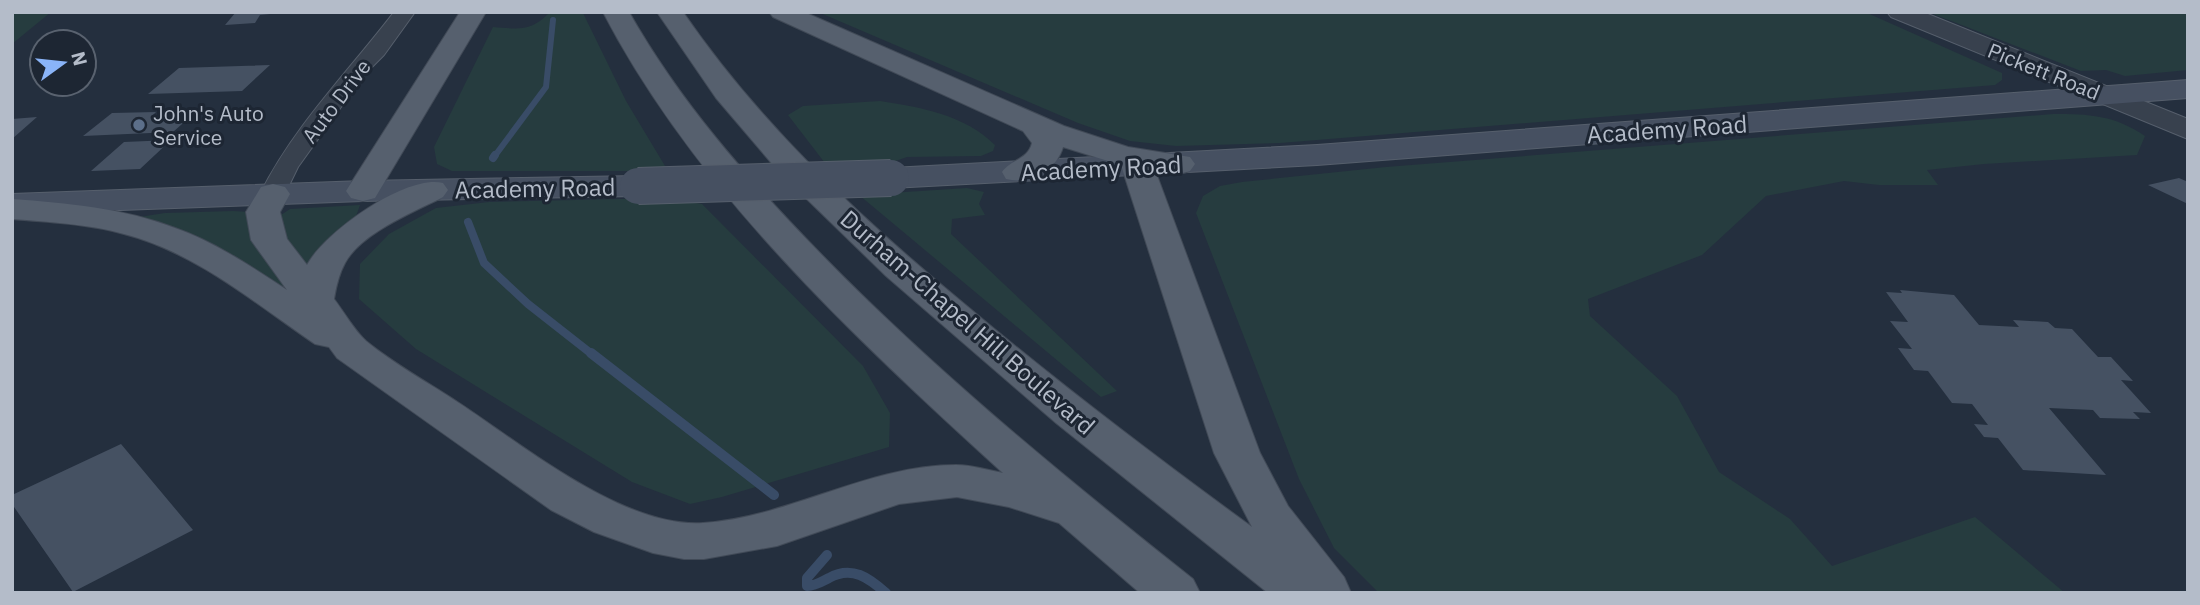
<svg xmlns="http://www.w3.org/2000/svg" width="2200" height="605" font-family="'IBM Plex Sans',sans-serif">
	<style>
		.green { fill: #263c3f }
		.lines { fill: none; stroke-linecap: round; stroke-linejoin: round }
		.stream-far2 { stroke: #394c67; stroke-width: 6 }
		.stream-far1 { stroke: #394c67; stroke-width: 8 }
		.stream { stroke: #394c67; stroke-width: 10 }
		.building { fill: #455162 }
		.minor-casing { stroke: #565f6c; stroke-width: 2 }
		.tertiary-casing { stroke: #565f6c; stroke-width: 2 }
		.secondary-casing { stroke: #565f6c; stroke-width: 2 }
		.primary-casing { stroke: #414a57; stroke-width: 2 }
		.minor { fill: #38414e; fill-rule: evenodd }
		.tertiary { fill: #38414e; fill-rule: evenodd }
		.secondary { fill: #465061; fill-rule: evenodd }
		.primary { fill: #56606e; fill-rule: evenodd }
		.secondary-bridge-casing { stroke: #565f6c; stroke-width: 38; stroke-linecap: butt }
		.secondary-bridge { stroke: #465061; stroke-width: 36 }
		.service-dot { fill: #5c6f8a; stroke: #1d2633; stroke-width: 2.5 }
		.labels { text-anchor: middle; dominant-baseline: central; stroke-width: 6; stroke-linejoin: round; paint-order: stroke }
		.far-street-label { font-size: 21px; fill: #b4bcc9; stroke: #1d2633 }
		.far-poi-label { font-size: 21px; fill: #b4bcc9; stroke: #1d2633; text-anchor: start }
		.street-label { font-size: 24px; fill: #b4bcc9; stroke: #1d2633 }
	</style>
	<rect width="100%" height="100%" fill="#242f3e"/>
	<!-- green -->
	<path class="green" d="M 12,12 L 51,12 L 12,44 Z
		M 550,12 L 583,13 L 626,101 L 668,171 L 452,171 L 437,164 L 434,147 L 493,27 C 519,29 531,32 550,12 Z
		M 818,12 L 1865,12 L 2002,73 L 2002,80 L 1995,85 L 1280,143 L 1176,146 L 1130,141 L 1078,123 Z
		M 1928,12 L 2188,12 L 2188,70 L 2125,76 L 2106,70 L 2081,71 Z
		M 880,101 C 920,107 965,115 995,145 L 993,151 L 981,156 L 907,157 L 884,165 L 828,167 L 788,115 L 803,106 Z
		M 2053,114 C 2089,114 2114,115 2145,136 L 2137,155 L 1984,164 L 1927,170 L 1938,185 L 1879,185 L 1844,181 L 1766,196 L 1702,255 L 1588,299 L 1590,316 L 1677,396 L 1719,472 L 1790,519 L 1832,566 L 1975,517 L 2065,593 L 1379,593 L 1334,548 L 1299,479 L 1196,213 L 1203,196 L 1220,186 L 1242,182 L 1386,167 Z
		M 967,188 L 984,192 L 979,204 L 985,215 L 952,219 L 951,234 L 1117,391 L 1101,397 L 859,195 Z
		M 664,198 L 702,204 L 863,366 L 890,413 L 889,447 L 722,497 L 690,504 L 632,482 L 416,349 L 359,299 L 360,264 L 389,234 L 436,208 L 489,202 Z
		M 360,205 L 352,228 L 308,272 L 286,239 L 281,215 L 290,209 Z
		M 233,211 L 250,212 L 289,291 L 139,217 L 165,213 Z"/>
	<g class="lines">
		<!-- stream-far2 -->
		<path class="stream-far2" d="M 494,157 L 546,87 L 553,20"/>
		<!-- stream-far1 -->
		<path class="stream-far1" d="M 493,158 L 495,155
			M 468,222 L 484,263 L 528,304 L 593,355"/>
		<!-- stream -->
		<path class="stream" d="M 591,353 L 774,495
			M 827,555 L 807,578 L 807,586 C 816,586 821,582 829,578 C 852,565 869,578 886,593"/>
	</g>
	<!-- building -->
	<path class="building" d="M 236,12 L 270,12 L 270,14 L 260,15 L 255,23 L 225,25 Z
		M 270,65 L 242,91 L 148,94 L 179,68 Z
		M 156,112 L 153,115 L 171,114 L 167,118 L 190,117 L 173,132 L 83,136 L 112,113 Z
		M 37,117 L 12,139 L 12,119 Z
		M 171,140 L 140,169 L 91,171 L 124,142 Z
		M 2179,178 L 2188,182 L 2188,204 L 2148,185 Z
		M 1900,290 L 1954,295 L 1979,325 L 2019,327 L 2013,320 L 2048,322 L 2055,328 L 2072,329 L 2098,357 L 2111,357 L 2133,381 L 2121,380 L 2151,413 L 2133,412 L 2140,419 L 2100,418 L 2093,410 L 2049,408 L 2106,475 L 2023,470 L 1998,438 L 1984,437 L 1974,424 L 1988,425 L 1972,404 L 1952,403 L 1928,371 L 1914,370 L 1898,348 L 1912,349 L 1890,321 L 1908,322 L 1886,292 L 1902,293 Z
		M 121,444 L 193,530 L 73,592 L 12,504 L 12,495 Z"/>
	<g class="lines">
		<!-- minor casing -->
		<g class="minor-casing">
			<path id="minor" d="M 394,12 L 415,12 L 384,55 L 364,75 L 298,167 L 282,200 L 273,202 L 264,200 L 260,194 C 294,126 348,72 394,12 Z"/>
		</g>
		<!-- tertiary casing -->
		<g class="tertiary-casing">
			<path id="tertiary" d="M 1887,12 L 1923,12 L 2188,119 L 2188,139 L 1891,17 Z"/>
		</g>
		<!-- secondary casing -->
		<g class="secondary-casing">
			<path id="secondary" d="M 2188,80 L 2188,98 L 1317,165 L 891,188 L 879,185 L 874,178 L 879,171 L 891,168 L 1317,145 Z
				M 638,176 L 650,179 L 655,186 L 650,193 L 638,196 L 363,201 L 12,214 L 12,194 L 363,181 Z"/>
		</g>
		<!-- primary casing -->
		<g class="primary-casing">
			<path id="primary" d="M 460,12 L 486,12 L 375,198 L 363,201 L 351,198 L 346,191 Z
				M 603,12 L 629,12 C 680,102 747,178 819,252 C 935,371 1063,476 1193,579 L 1200,593 L 1140,593 L 1059,523 L 1009,507 L 957,497 L 899,504 L 777,546 L 704,559 L 684,559 L 653,553 L 594,532 L 551,510 L 337,358 L 329,347 L 315,344 C 256,304 195,252 124,234 C 88,224 50,222 12,219 L 12,199 C 67,203 123,208 175,228 C 215,242 252,267 287,290 L 251,240 L 246,212 L 261,187 L 273,184 L 285,187 L 290,194 L 280,212 L 287,239 L 307,265 C 325,232 406,174 443,183 L 448,190 L 443,197 C 414,212 361,233 345,263 C 339,274 336,287 334,299 C 344,312 354,330 366,341 C 394,364 429,383 459,403 C 523,445 623,528 703,523 C 790,517 868,465 956,465 C 971,465 988,470 1003,473 C 855,338 696,191 603,12 Z
				M 657,12 L 683,12 C 760,124 858,216 962,302 C 1056,381 1153,455 1252,527 L 1214,453 L 1121,165 L 1063,147 C 1056,171 1030,185 1006,179 L 1002,172 C 1011,159 1028,160 1032,143 L 1023,131 L 773,17 L 769,12 L 804,12 L 1064,126 L 1128,147 L 1190,157 L 1195,164 L 1190,171 L 1179,174 L 1155,170 L 1260,453 L 1288,506 L 1344,577 L 1351,593 L 1268,593 L 1056,423 L 886,276 L 780,173 L 716,98 Z"/>
		</g>
		<!-- minor -->
		<use href="#minor" class="minor"/>
		<!-- tertiary -->
		<use href="#tertiary" class="tertiary"/>
		<!-- secondary -->
		<use href="#secondary" class="secondary"/>
		<!-- primary -->
		<use href="#primary" class="primary"/>
		<!-- secondary-bridge casing -->
		<g class="secondary-bridge-casing">
			<path id="secondary-bridge" d="M 638,186 L 891,178"/>
		</g>
		<!-- secondary-bridge -->
		<use href="#secondary-bridge" class="secondary-bridge"/>
	</g>
	<!-- markers -->
	<circle class="service-dot" cx="139" cy="125" r="7"/>
	<g class="labels">
		<!-- far-street labels -->
		<g class="far-street-label">
			<text transform="translate(2044 71) rotate(22)">Pickett Road</text>
			<text transform="translate(336 101) rotate(-53)">Auto Drive</text>
		</g>
		<!-- far-poi labels -->
		<g class="far-poi-label">
			<text x="153" y="113">John's Auto<tspan x="153" dy="24">Service</tspan></text>
		</g>
		<!-- street labels -->
		<g class="street-label">
			<text transform="translate(1667 129) rotate(-4)">Academy Road</text>
			<text transform="translate(1101 168) rotate(-3)">Academy Road</text>
			<text transform="translate(535 188) rotate(-1)">Academy Road</text>
			<text transform="translate(968 322) rotate(41)">Durham-Chapel Hill Boulevard</text>
		</g>
	</g>
	<!-- border -->
	<rect width="2200" height="605" fill="none" stroke="#b4bcc9" stroke-width="28"/>
	<!-- north arrow -->
	<g transform="translate(63 63) rotate(75)"><circle r="33" fill="#1d2633" stroke="#59626f" stroke-width="2"/>
	<path d="M0-5L12 26L0 18L-12 26Z" fill="#8ab4f8"/>
	<text y="-10" font-size="19" font-weight="bold" text-anchor="middle" fill="#b4bcc9">N</text>
	</g>
</svg>
